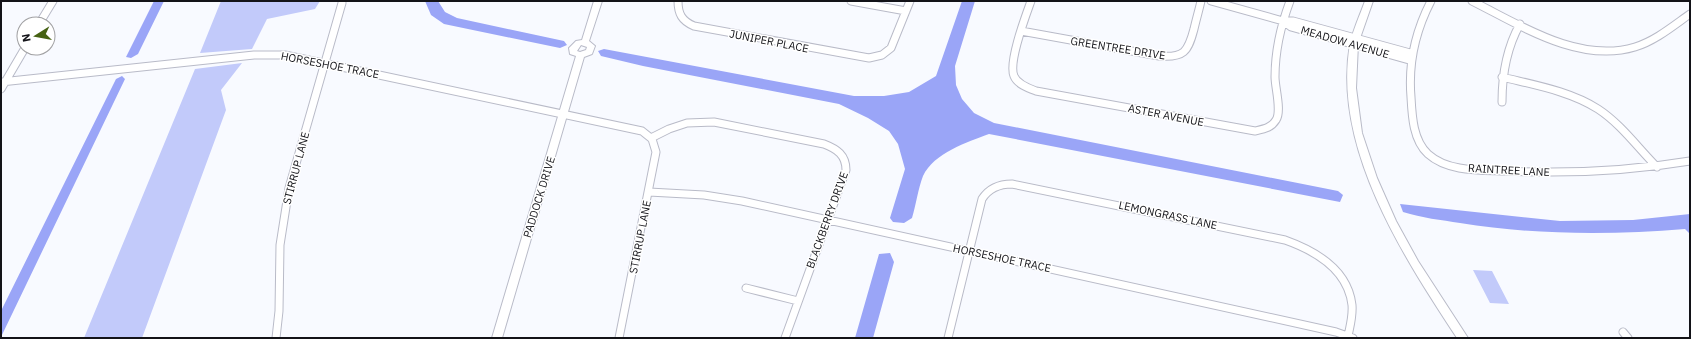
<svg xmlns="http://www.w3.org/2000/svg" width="1691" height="339" font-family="'IBM Plex Sans',sans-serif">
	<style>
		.green { fill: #c2cafa }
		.water { fill: #9aa5f7 }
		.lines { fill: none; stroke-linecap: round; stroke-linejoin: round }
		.minor-casing { stroke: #b9bbc8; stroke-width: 9 }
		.tertiary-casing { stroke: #b9bbc8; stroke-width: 2 }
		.minor { stroke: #fff; stroke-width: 7 }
		.tertiary { fill: #fff; fill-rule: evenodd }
		.labels { text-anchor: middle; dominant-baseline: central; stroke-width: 3; stroke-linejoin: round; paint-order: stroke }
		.street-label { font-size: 11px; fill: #131318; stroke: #fff }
	</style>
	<rect width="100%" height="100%" fill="#f8faff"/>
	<!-- green -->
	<path class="green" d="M 221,1 L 320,1 L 315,9 L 267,19 L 252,49 L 200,53 Z
		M 242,63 L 221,90 L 226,110 L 142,338 L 84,338 L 195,69 Z
		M 1473,270 L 1492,271 L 1509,304 L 1490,303 Z"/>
	<!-- water -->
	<path class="water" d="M 154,1 L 164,1 L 138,54 L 131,58 L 126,57 Z
		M 425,1 L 438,1 L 445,12 L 457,18 L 564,41 L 567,45 L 560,48 L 444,24 L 431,15 Z
		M 962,1 L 975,1 L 955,66 L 956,85 L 962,99 L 974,113 L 994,123 L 1338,191 L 1343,195 L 1340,202 L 989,134 C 967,142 934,153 923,176 C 918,189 916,205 912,218 L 904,223 L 893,222 L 890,218 L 905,169 L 898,144 L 889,131 L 868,118 L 839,104 L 643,66 L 601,56 L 598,51 L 604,49 L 854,96 L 884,96 L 909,92 L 936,76 Z
		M 122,76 L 125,79 L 1,337 L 1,311 L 116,79 Z
		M 1400,204 L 1560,221 L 1633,220 L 1690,214 L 1690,234 L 1685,229 C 1611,235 1534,235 1460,223 C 1441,220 1422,218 1403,212 Z
		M 890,253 L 894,262 L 873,338 L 855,338 L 879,254 Z"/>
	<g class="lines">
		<!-- minor casing -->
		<g class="minor-casing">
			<path id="minor" d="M 678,1 C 678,14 682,21 694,26 L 869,58 L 882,55 L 891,48 L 910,1
				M 851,1 L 906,11
				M 1031,1 C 1026,15 1008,62 1014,76 C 1017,84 1028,88 1036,91 L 1255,131 C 1264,129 1271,128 1276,120 C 1282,111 1275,88 1275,77 C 1275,51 1281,25 1290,1
				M 1211,1 L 1283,21
				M 1431,1 C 1415,32 1408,62 1411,97 C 1412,116 1413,140 1428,154 C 1448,172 1480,170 1506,171 C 1568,174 1629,171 1690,161
				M 1472,1 C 1520,25 1579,64 1635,47 C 1655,41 1673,26 1690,14
				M 39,24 L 53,1
				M 1021,31 L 1159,56 C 1184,58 1188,52 1194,29 C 1196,20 1199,10 1201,1
				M 1409,60 L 1291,27 L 1283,21 L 1293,21 L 1410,53
				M 1502,77 C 1534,85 1570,91 1598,109 C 1621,124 1638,148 1657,167
				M 1,82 L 254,55 L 285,55 L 642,131 L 652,139 L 656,152 L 619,338
				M 1,89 L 25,48
				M 1502,102 C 1502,74 1506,49 1520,24
				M 651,138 L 669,129 L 687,123 L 714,122 L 824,144 C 837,149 846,155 846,170 L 785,338
				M 649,192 L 704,195 L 742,201 L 1336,332 L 1353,338
				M 746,288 L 798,301
				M 1623,332 L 1628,338
				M 276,338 L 279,311 L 280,245 L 289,188 L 342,3
				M 948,338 L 982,199 C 989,188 999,184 1012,184 L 1285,240 C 1316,251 1348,270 1352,305 C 1353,316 1350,326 1348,336"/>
		</g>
		<!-- tertiary casing -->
		<g class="tertiary-casing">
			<path id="tertiary" d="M 594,1 L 602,1 L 589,41 L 595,46 L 592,54 L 584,57 L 502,338 L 492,338 L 576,56 L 570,54 L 569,48 L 576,41 L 582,40 ZM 581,45 L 587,47 L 586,50 L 580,52 L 577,51 Z
				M 1365,1 L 1373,1 L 1358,44 L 1356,88 L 1362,133 L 1377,178 L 1396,221 L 1418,261 L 1468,338 L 1457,338 C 1403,256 1332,147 1350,44 C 1353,30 1360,15 1365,1 Z"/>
		</g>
		<!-- minor -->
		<use href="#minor" class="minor"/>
		<!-- tertiary -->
		<use href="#tertiary" class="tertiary"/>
	</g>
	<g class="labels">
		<!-- street labels -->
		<g class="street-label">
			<text transform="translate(769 41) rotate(11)">JUNIPER PLACE</text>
			<text transform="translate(1345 42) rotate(16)">MEADOW AVENUE</text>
			<text transform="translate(1118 48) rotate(9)">GREENTREE DRIVE</text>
			<text transform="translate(330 65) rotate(11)">HORSESHOE TRACE</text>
			<text transform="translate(1166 115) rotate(11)">ASTER AVENUE</text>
			<text transform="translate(296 168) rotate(-75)">STIRRUP LANE</text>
			<text transform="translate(1509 170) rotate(3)">RAINTREE LANE</text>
			<text transform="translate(539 197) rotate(-73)">PADDOCK DRIVE</text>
			<text transform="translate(1168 215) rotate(12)">LEMONGRASS LANE</text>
			<text transform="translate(827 220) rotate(-70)">BLACKBERRY DRIVE</text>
			<text transform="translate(640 237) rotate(-79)">STIRRUP LANE</text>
			<text transform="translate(1002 258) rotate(12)">HORSESHOE TRACE</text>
		</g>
	</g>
	<!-- border -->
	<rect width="1691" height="339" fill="none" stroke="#131318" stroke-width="4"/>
	<!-- north arrow -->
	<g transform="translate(36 36) rotate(259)"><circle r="19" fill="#ffffff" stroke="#a1a1a3"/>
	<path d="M0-3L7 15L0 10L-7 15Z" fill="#466213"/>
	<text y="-6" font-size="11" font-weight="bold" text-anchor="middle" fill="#131318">N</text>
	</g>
</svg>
